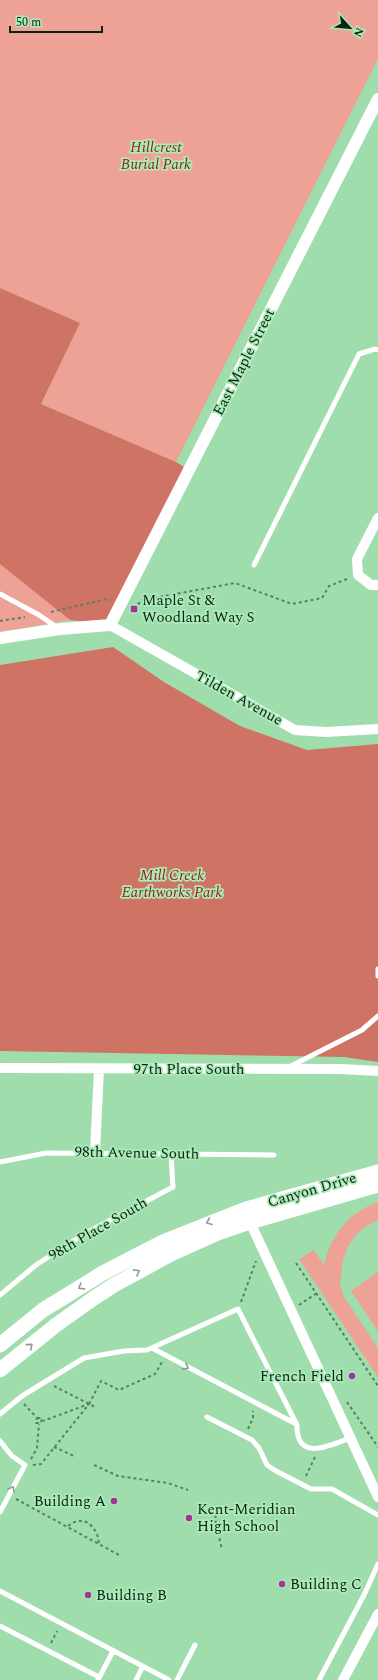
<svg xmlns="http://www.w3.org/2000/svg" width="378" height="1680" font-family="Spectral,serif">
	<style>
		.green { fill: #eda295 }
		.forest { fill: #cf7364 }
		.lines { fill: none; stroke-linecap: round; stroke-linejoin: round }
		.path { stroke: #578261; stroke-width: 2; stroke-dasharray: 3 3; stroke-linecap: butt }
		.service { stroke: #fff; stroke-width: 5 }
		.minor { stroke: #fff; stroke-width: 10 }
		.tertiary { stroke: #fff; stroke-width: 12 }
		.primary { stroke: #fff; stroke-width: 15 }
		.oneway { stroke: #919c94 }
		.poi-dot { fill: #9e3597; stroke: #aceab9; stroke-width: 1.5 }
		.labels { text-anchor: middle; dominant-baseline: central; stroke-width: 3.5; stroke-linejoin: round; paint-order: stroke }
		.park-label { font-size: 15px; font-style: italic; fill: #912315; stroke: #aceab9 }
		.street-label { font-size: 15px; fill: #0b2312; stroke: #aceab9 }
		.poi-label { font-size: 15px; fill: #0b2312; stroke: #aceab9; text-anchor: start }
	</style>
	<rect width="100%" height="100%" fill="#a0ddad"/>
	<!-- green -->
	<path class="green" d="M 0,0 L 378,0 L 378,59 L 176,462 L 41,404 L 80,323 L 0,288 Z
		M 0,561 L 70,620 L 0,632 Z
		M 378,1202 L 378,1220 L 365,1227 L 355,1236 L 348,1247 L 343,1259 L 340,1285 L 344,1297 L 378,1348 L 378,1377 L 299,1259 L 314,1250 L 324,1265 C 331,1235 348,1213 378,1202 Z
		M 378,1272 L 378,1331 L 351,1291 Z"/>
	<!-- forest -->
	<path class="forest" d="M 0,288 L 80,323 L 41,404 L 176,462 L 189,470 L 110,625 L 70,620 L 0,564 Z
		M 113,647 L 164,682 L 240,726 L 307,750 L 378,744 L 378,1062 L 344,1057 L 0,1051 L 0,665 Z"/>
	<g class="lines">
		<!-- path -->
		<path class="path" d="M 133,608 L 143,600 L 235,583 L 292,604 L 322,598 L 329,586 L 347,579
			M 51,612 L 107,599 L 110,600
			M 0,621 L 25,617
			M 296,1263 L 378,1386
			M 241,1302 L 256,1261
			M 299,1305 L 317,1293
			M 54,1386 L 95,1407
			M 347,1402 L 378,1447
			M 24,1404 L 37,1418 L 36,1423 L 41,1423 L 42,1418 L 37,1418
			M 89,1404 L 101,1381 L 119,1390 L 155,1374 L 162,1362
			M 248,1429 L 253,1418 L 253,1411
			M 54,1447 L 74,1456
			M 31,1459 L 37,1448 L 39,1424
			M 33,1465 L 41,1464 L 89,1404 L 43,1421
			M 94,1465 L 118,1476 L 168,1483 L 188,1490
			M 306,1476 L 315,1457
			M 16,1499 L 119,1555
			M 217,1509 L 215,1519 L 222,1550
			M 68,1526 C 84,1513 98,1527 99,1544
			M 51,1643 L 57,1631"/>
		<!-- service -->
		<path class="service" d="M 254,565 L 359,354 L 375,349 L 378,350
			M 0,594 L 39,615 L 58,628
			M 378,969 L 378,976
			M 289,1067 L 362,1030 L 378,1016
			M 0,1162 L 46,1153 L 274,1155
			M 0,1295 L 36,1265 L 84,1234 L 173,1187 L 171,1154
			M 152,1348 L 296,1424
			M 0,1414 L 22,1396 L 84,1358 L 124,1351 L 147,1350 L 238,1309 L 297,1425 C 296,1462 330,1446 350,1438
			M 207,1417 L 252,1440 L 259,1448 L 267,1465 L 276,1471 L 311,1489 L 332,1489 L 378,1515
			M 0,1441 L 12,1456 L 25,1465 L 0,1512
			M 0,1591 L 169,1680
			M 0,1626 L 99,1677
			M 98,1680 L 113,1651
			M 136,1680 L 143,1666
			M 177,1680 L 195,1645
			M 319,1680 L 364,1595 L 378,1564"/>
		<!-- minor -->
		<path class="minor" d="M 378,518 L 357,559 L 358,575 L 371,585 L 378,585
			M 110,625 L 295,730 L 326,732 L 378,729
			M 0,1068 L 341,1069 L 378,1071
			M 95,1152 L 99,1069
			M 250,1222 L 378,1497
			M 343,1680 L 378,1614"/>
		<!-- tertiary -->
		<path class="tertiary" d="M 0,638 L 60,629 L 110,625 L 378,99"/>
		<!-- primary -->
		<path class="primary" d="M 0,1345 L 43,1310 L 103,1273 L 163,1242 L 246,1209 L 378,1172
			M 0,1370 L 56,1325 L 94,1298 L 114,1285 L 171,1254 L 218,1233 L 250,1222 L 378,1185"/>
	</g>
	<!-- one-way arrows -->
	<defs><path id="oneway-chevron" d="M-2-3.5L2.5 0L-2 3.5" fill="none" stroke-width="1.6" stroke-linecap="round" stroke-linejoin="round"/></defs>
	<g class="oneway">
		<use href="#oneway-chevron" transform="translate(209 1222) rotate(157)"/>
		<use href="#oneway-chevron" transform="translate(137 1272) rotate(-29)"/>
		<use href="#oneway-chevron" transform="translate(81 1287) rotate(148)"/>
		<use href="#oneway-chevron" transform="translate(30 1346) rotate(-40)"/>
		<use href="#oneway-chevron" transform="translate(186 1367) rotate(28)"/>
		<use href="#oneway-chevron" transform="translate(12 1489) rotate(-62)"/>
	</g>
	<!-- markers -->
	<g class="poi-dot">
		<rect x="130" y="605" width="8" height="8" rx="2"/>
		<circle cx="352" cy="1376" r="4"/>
		<circle cx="114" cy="1501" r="4"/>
		<circle cx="189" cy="1518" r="4"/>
		<circle cx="282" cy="1584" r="4"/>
		<circle cx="88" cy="1595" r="4"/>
	</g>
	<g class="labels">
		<!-- park labels -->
		<g class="park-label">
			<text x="156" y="147">Hillcrest<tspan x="156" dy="17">Burial Park</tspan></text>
			<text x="172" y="875">Mill Creek<tspan x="172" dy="17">Earthworks Park</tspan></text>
		</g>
		<!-- street labels -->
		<g class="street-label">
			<text transform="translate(244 362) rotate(-63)">East Maple Street</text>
			<text transform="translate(239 698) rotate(29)">Tilden Avenue</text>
			<text x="189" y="1069">97th Place South</text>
			<text transform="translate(137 1153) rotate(1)">98th Avenue South</text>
			<text transform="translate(312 1190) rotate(-16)">Canyon Drive</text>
			<text transform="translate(98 1229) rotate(-30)">98th Place South</text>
		</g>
		<!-- poi labels -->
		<g class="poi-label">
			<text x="142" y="600">Maple St &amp;<tspan x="142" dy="17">Woodland Way S</tspan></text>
			<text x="344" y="1376" text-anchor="end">French Field</text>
			<text x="106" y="1501" text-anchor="end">Building A</text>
			<text x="197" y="1509">Kent-Meridian<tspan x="197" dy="17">High School</tspan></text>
			<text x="290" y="1584">Building C</text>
			<text x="96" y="1595">Building B</text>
		</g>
	</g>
	<!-- north arrow -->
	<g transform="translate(350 28) rotate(117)" stroke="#aceab9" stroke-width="3" paint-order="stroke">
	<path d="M0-3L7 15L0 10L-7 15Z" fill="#0b2312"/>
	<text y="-6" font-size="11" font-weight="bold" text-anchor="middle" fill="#0b2312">N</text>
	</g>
	<!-- scale -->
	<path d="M10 26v6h92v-6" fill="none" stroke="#0b2312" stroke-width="2"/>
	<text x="16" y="26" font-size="12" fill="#0b2312" stroke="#aceab9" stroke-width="3" paint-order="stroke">50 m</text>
</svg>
